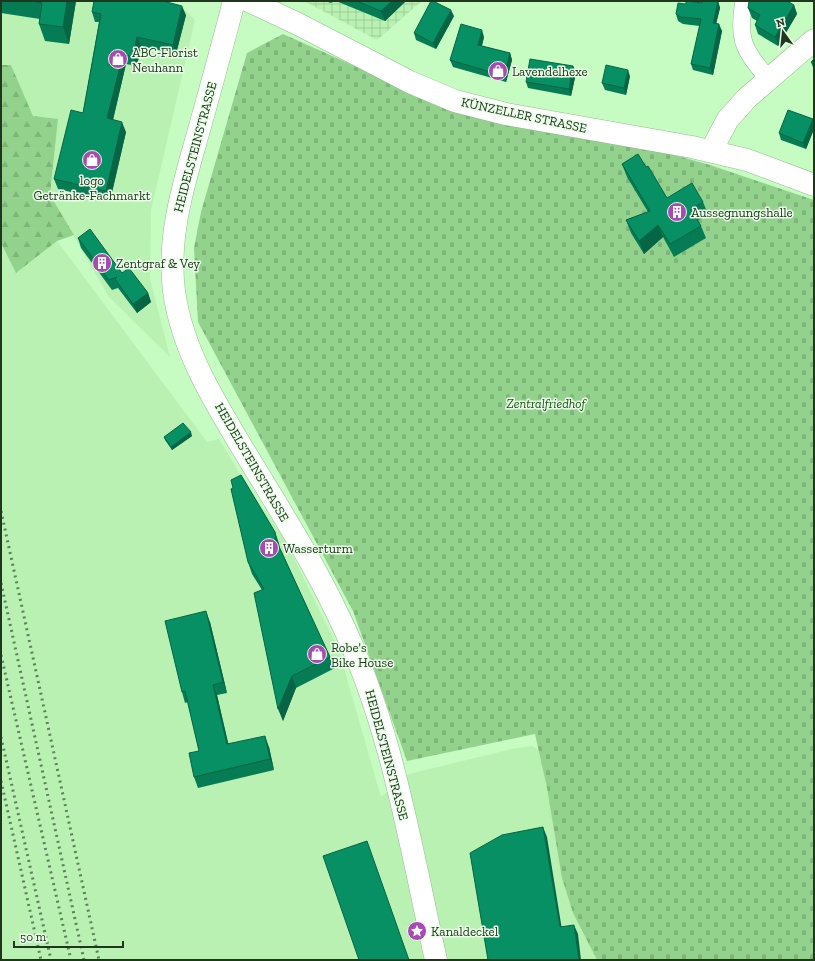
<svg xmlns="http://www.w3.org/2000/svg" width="815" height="961" font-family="'Zilla Slab',serif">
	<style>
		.built { fill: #b8f1b2 }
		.industrial { fill: url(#industrial-grid) }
		.forest { fill: url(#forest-firs) }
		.cemetery { fill: url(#cemetery-stones) }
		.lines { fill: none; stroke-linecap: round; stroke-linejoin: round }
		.street-casing { stroke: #8ec189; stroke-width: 18 }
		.secondary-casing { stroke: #8ec189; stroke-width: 23 }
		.street { stroke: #fff; stroke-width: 17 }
		.secondary { stroke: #fff; stroke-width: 22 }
		.rail { stroke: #5f805c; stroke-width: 3; stroke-dasharray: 2 4; stroke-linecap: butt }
		.wall { fill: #067c55 }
		.shaded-wall { fill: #056545 }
		.building { fill: #079063; stroke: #056545 }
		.labels { text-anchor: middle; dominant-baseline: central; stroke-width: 3; stroke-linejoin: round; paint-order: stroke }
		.poi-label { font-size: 13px; fill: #21351f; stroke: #eaffe7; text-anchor: start }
		.street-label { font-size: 13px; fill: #21351f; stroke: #eaffe7 }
		.park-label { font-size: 13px; font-style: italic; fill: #10560d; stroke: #eaffe7 }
	</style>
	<defs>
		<pattern id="industrial-grid" width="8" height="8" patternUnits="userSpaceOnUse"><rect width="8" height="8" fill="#b8f1b2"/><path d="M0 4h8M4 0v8" fill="none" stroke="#9ecf99"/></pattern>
		<pattern id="forest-firs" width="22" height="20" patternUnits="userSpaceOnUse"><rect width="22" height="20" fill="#93d28d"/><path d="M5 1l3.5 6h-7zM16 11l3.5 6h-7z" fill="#7eb579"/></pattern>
		<pattern id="cemetery-stones" width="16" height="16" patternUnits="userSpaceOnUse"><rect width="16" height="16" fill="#93d28d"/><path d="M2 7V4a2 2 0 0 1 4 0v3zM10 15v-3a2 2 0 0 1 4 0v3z" fill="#7eb579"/></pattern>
	</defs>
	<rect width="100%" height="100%" fill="#c6fbc1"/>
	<!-- built -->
	<path class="built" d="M 1,1 L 158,1 L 183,8 L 195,20 L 151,210 L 150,279 L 170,357 L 109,297 L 50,195 L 58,120 L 33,116 L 11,65 L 1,65 Z
		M 57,241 L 207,442 L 219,439 L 244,481 L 285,540 L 339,651 L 381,797 L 409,774 L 512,749 L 533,746 L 539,751 L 573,913 L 597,960 L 1,960 L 1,243 L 16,273 Z"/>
	<!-- industrial -->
	<path class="industrial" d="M 288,1 L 422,1 L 377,40 L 308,3 Z"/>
	<!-- forest -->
	<path class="forest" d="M 1,65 L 11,65 L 33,116 L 58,119 L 50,195 L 74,235 L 57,241 L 16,273 L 1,243 Z"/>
	<!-- cemetery -->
	<path class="cemetery" d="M 283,34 L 462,114 L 510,126 L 639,145 L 710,165 L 814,200 L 814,960 L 597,960 L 573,913 L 562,878 L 547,788 L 535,734 L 407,761 L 353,611 L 198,322 L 194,248 L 201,212 L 247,53 Z"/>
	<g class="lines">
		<!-- street casing -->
		<g class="street-casing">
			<path id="street" d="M 744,1 C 737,41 744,49 768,79"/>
		</g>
		<!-- secondary casing -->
		<g class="secondary-casing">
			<path id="secondary" d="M 234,1 C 223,44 211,87 199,130 C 184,183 167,236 174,291 C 182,351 216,404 246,454 C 278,507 312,560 338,615 C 391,722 410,844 436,960
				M 249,1 L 298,24 L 410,82 L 455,101 L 506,114 L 692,147 L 747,160 L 814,185
				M 711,151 L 728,119 L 747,98 L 814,40"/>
		</g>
		<!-- street -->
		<use href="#street" class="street"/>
		<!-- secondary -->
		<use href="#secondary" class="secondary"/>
		<!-- rail -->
		<path class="rail" d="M 1,511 L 99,960
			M 1,583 L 84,960
			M 1,655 L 71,960
			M 1,737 L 51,960
			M 1,781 L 41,960"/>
	</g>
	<!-- wall -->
	<path class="wall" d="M 1,1 L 76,1 L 69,44 L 45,41 L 39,24 L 40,19 L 1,13 Z
		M 325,1 L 334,1 L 331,3 Z
		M 336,1 L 406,1 L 385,21 Z
		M 718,1 L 720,8 L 716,23 L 722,31 L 713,75 L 693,70 L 691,64 L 700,26 L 683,24 L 678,21 L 676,14 L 685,4 Z
		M 794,5 L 797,14 L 778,46 L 758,34 L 755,25 L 757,21 L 752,18 L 748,8 Z
		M 92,12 L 186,15 L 176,54 L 141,46 L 137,66 L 126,64 L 113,120 L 126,132 L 110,201 L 58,189 L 54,179 L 83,113 L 99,22 L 95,22 Z
		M 454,16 L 436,49 L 416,40 L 414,33 Z
		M 484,37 L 482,46 L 510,53 L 512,60 L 506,82 L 453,67 L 450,60 Z
		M 814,59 L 814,70 L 811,62 Z
		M 573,66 L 576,73 L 571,96 L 528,88 L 526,82 Z
		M 630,76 L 626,95 L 605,90 L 602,83 Z
		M 813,119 L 814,122 L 814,129 L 806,149 L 781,140 L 779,133 Z
		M 622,164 L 646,167 L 667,198 L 703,202 L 708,214 L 698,220 L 701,226 L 706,238 L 674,257 L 663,237 L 644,254 L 631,233 L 626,220 L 648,212 L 627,177 Z
		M 78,238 L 148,293 L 151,302 L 137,313 L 118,288 L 112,290 L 81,248 Z
		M 192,436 L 172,450 L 165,440 L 164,437 Z
		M 275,532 L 279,544 L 280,548 L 330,657 L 335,668 L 296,688 L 283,721 L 262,590 L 252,574 L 248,562 Z
		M 210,622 L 227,693 L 217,695 L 228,744 L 269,747 L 274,770 L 198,788 L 194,777 L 199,751 L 188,702 L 185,703 L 182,692 Z"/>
	<!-- shaded-wall -->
	<path class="shaded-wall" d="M 67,1 L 76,1 L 69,44 L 63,27 Z
		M 392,1 L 406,1 L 385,21 L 381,11 Z
		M 718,1 L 720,8 L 715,29 L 713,23 Z
		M 794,5 L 797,14 L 778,46 L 775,37 Z
		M 182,6 L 186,15 L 176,54 L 173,45 Z
		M 451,10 L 454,16 L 436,49 L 433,43 Z
		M 719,24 L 722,31 L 713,75 L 710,68 Z
		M 482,30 L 484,37 L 480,52 L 478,45 Z
		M 137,37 L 141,46 L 137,66 L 133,56 Z
		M 510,53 L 512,60 L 506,82 L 504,76 Z
		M 123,55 L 126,64 L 111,128 L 107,118 Z
		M 573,66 L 576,73 L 571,96 L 569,89 Z
		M 628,70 L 630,76 L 626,95 L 624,88 Z
		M 813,119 L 814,122 L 814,129 L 806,149 L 803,143 Z
		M 122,122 L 126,132 L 110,201 L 106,191 Z
		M 658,225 L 663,237 L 644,254 L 639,241 Z
		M 148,293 L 151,302 L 137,313 L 133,304 Z
		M 191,432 L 192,436 L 172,450 L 171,447 Z
		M 275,532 L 279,544 L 280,551 L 276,540 Z
		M 206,611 L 210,622 L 227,693 L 223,682 Z
		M 292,676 L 296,688 L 283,721 L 278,709 Z
		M 213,685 L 217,695 L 231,755 L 227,744 Z
		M 265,736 L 269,747 L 274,770 L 270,759 Z
		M 543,827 L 547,837 L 563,936 L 560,927 Z
		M 574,925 L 578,934 L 581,960 L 579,960 Z"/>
	<!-- building -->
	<path class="building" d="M 31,1 L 67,1 L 63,27 L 39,24 L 42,3 Z
		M 94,1 L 163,1 L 182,6 L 173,45 L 137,37 L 133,56 L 123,55 L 107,118 L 122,122 L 106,191 L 54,179 L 71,110 L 83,113 L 101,14 L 92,12 Z
		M 356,1 L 392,1 L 381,11 Z
		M 431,1 L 433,1 L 451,10 L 433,43 L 414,33 Z
		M 687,1 L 702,3 L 702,1 L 718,1 L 713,23 L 719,24 L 710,68 L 691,64 L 701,19 L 681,17 L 676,14 L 678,3 L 685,4 Z
		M 749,1 L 787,1 L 794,5 L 775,37 L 755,25 L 760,15 L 748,8 Z
		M 461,24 L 482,30 L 478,45 L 510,53 L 504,76 L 450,60 Z
		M 530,59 L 573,66 L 569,89 L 526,82 Z
		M 814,59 L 814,65 L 811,62 Z
		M 606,65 L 628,70 L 624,88 L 602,83 Z
		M 788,110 L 813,119 L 803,143 L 779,133 Z
		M 638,154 L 646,167 L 648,166 L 667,198 L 692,183 L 703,202 L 691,209 L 701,226 L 670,244 L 658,225 L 639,241 L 626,220 L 650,211 L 622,164 Z
		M 90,229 L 122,273 L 129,268 L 148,293 L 133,304 L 115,279 L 117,277 L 109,280 L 78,238 Z
		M 183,423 L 191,432 L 171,447 L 164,437 Z
		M 241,475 L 275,532 L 276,540 L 330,657 L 292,676 L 278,709 L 254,593 L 264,589 L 248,562 L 231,489 L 233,488 L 231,480 Z
		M 206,611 L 223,682 L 213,685 L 227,744 L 265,736 L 270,759 L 194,777 L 189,753 L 199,751 L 185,691 L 182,692 L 165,621 Z
		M 543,827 L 560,927 L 574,925 L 579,960 L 488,960 L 470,853 L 502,835 Z
		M 367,841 L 409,960 L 359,960 L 323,856 Z"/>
	<!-- icons -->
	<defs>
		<g id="shop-disc" transform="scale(1)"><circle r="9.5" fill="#a74ab4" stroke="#eaffe7"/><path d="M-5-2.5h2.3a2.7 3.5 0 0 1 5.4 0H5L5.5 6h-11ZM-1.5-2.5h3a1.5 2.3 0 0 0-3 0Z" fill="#fff"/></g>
		<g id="building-disc" transform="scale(1)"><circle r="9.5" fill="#a74ab4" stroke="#eaffe7"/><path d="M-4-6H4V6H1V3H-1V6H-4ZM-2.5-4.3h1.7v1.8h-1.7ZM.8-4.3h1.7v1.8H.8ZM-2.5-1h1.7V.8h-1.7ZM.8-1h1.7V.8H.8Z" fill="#fff"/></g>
		<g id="sight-disc" transform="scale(1)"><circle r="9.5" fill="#a74ab4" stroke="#eaffe7"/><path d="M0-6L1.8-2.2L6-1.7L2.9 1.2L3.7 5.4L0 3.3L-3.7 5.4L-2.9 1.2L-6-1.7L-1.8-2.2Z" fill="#fff"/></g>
	</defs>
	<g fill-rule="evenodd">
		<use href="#shop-disc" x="118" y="59"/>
		<use href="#shop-disc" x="498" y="71"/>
		<use href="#shop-disc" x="92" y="160"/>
		<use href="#building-disc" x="677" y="212"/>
		<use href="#building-disc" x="102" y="263"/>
		<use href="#building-disc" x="269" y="548"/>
		<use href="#shop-disc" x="317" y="654"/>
		<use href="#sight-disc" x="417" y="931"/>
	</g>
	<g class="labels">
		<!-- poi labels -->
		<g class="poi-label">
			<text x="132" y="52">ABC-Florist<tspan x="132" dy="15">Neuhann</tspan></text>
			<text x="512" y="71">Lavendelhexe</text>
			<text x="92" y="180" text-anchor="middle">logo<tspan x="92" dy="15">Getränke-Fachmarkt</tspan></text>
			<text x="691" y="212">Aussegnungshalle</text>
			<text x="116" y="263">Zentgraf &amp; Vey</text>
			<text x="283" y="548">Wasserturm</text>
			<text x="331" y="647">Robe's<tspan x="331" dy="15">Bike House</tspan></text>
			<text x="431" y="931">Kanaldeckel</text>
		</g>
		<!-- street labels -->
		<g class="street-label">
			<text transform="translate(524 115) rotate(12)">KÜNZELLER STRASSE</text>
			<text transform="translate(195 147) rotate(-75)">HEIDELSTEINSTRASSE</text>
			<text transform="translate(252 462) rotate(60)">HEIDELSTEINSTRASSE</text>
			<text transform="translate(387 755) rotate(75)">HEIDELSTEINSTRASSE</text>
		</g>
		<!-- park labels -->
		<g class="park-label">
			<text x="546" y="403">Zentralfriedhof</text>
		</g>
	</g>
	<!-- border -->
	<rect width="815" height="961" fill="none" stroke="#21351f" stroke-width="4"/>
	<!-- north arrow -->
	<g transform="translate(783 32) rotate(345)" stroke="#eaffe7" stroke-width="3" paint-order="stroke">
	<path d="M0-3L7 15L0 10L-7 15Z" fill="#21351f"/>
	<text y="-6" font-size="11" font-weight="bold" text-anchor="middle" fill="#21351f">N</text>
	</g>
	<!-- scale -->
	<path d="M14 941v6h109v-6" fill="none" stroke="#21351f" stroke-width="2"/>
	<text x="20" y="941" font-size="12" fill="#21351f" stroke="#eaffe7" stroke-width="3" paint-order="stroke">50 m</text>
</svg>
